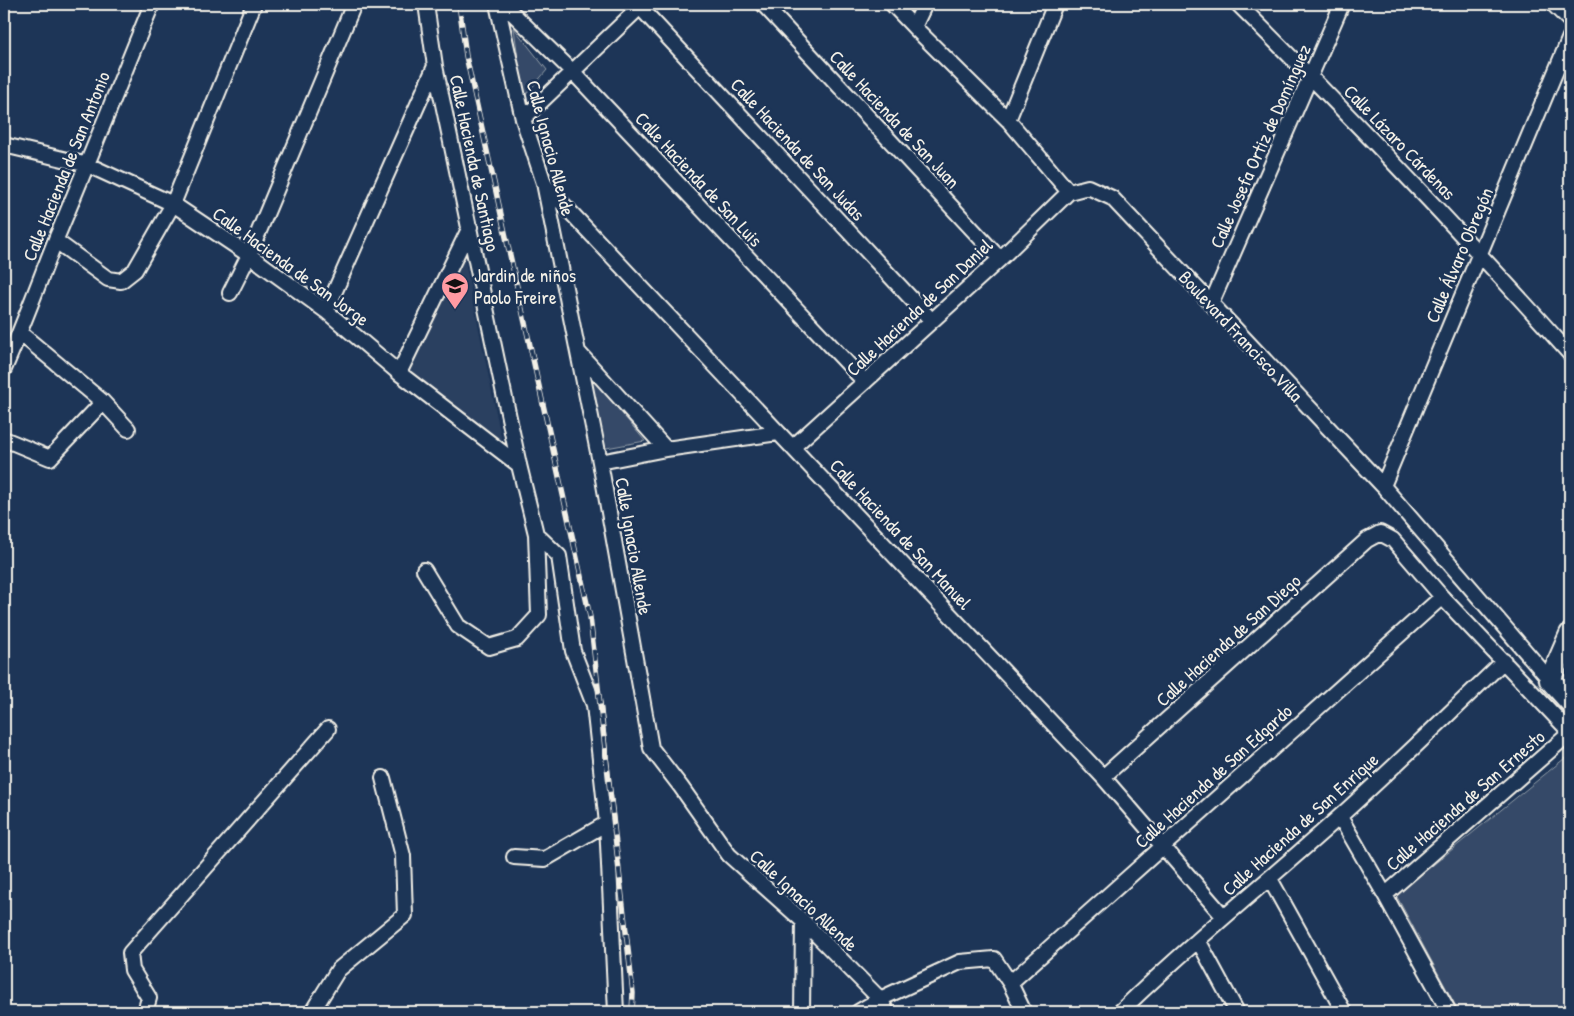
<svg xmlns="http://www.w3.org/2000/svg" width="1574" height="1016" font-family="'Patrick Hand',sans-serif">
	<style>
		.built { fill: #2a4060 }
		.green { fill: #354a67; stroke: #949ea8 }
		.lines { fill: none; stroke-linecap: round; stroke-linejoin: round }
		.street-casing { stroke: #f4f1e8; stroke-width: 18 }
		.secondary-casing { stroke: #f4f1e8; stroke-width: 24 }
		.street { stroke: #1d3557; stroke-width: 14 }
		.secondary { stroke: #1d3557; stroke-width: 20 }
		.rail-casing { stroke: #f4f1e8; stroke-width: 5.5 }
		.rail { stroke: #1d3557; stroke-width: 4; stroke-dasharray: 11; stroke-linecap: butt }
		.labels { text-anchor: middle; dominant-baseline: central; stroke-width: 5; stroke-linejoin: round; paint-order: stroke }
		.street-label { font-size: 19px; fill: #f4f1e8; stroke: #1d3557 }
		.poi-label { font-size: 19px; fill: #f4f1e8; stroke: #1d3557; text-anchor: start }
	</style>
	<rect width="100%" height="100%" fill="#1d3557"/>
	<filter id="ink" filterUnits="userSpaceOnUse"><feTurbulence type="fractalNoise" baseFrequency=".02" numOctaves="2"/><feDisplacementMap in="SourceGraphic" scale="10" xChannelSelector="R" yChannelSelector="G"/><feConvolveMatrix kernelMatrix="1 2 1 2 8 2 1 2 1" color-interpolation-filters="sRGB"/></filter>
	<g filter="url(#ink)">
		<!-- built -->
		<path class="built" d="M 463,252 L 502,442 L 407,368 Z"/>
		<!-- green -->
		<path class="green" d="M 514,28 L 547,70 L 523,98 L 523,97 Z
			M 588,373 L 645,441 L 601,449 Z
			M 1570,754 L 1570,1012 L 1459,1012 L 1396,895 Z"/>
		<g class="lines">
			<!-- street casing -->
			<g class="street-casing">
				<path id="street" d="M 497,4 L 523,119 L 544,183 L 600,462 L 651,748 L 681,787 L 729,855 L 803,921 L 880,999 L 887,1012
					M 503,4 L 573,72 L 865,382
					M 637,4 L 932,321
					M 763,4 L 1000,259
					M 892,4 L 914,27 L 1008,120 L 1069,192
					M 1238,4 C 1352,117 1463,234 1570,354
					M 1553,4 L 1570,21
					M 914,27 L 925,4
					M 523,119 L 643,4
					M 1008,120 L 1055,4
					M 4,145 L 88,165 L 173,204 L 249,255 L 326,311 L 399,373 L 519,465
					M 544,184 L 1103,777 L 1224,917
					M 1069,192 L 1088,187 L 1112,198 L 1383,486 L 1550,680
					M 56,241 L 108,279 L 121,281 L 135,270 L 173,204 L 254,4
					M 230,293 L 249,255 L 354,4
					M 1211,304 L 1342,4
					M 326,311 L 435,66
					M 20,333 L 103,402 L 128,429
					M 579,353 L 666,449
					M 4,369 C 23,326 39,282 56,239 C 89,161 120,82 152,4
					M 399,373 L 470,227
					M 4,439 L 50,458 L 103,402
					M 793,447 L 1000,259 L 1069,192
					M 600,462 L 666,449 L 778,433
					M 1383,486 L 1570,37
					M 536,534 L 559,556 L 573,651 L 594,705 L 607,823 L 616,1012
					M 424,570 L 458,626 L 489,647 L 517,639 L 539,615 L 536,534 L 519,465 L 435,66 L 426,4
					M 1103,777 L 1367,540 L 1380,533 L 1393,540 L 1442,597 L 1570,732
					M 1340,817 L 1385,895 L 1449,1012
					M 514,857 L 545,859 L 607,823
					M 1270,879 L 1344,1012
					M 1385,895 L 1570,733
					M 1198,940 L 1237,1012
					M 1010,983 L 1442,597
					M 145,1012 L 149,998 L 132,970 L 130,953 L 328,729
					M 312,1012 L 338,970 L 405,915 L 403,856 L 383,778
					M 802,1012 L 803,921
					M 858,1012 L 880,999 L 960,962 L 994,959 L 1010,983 L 1024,1012
					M 1120,1012 C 1189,944 1266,883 1338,818 C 1395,767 1449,713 1504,661"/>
			</g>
			<!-- secondary casing -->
			<g class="secondary-casing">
				<path id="secondary" d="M 1570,634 L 1550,680 L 1570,702"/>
			</g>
			<!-- street -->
			<use href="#street" class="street"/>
			<!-- secondary -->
			<use href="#secondary" class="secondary"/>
			<!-- rail casing -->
			<g class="rail-casing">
				<path id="rail" d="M 459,4 L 466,56 L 590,617 L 633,993 L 632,1012"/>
			</g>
			<!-- rail -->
			<use href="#rail" class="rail"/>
		</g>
	</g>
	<!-- icons -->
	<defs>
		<g id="school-pin" transform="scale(1.4375)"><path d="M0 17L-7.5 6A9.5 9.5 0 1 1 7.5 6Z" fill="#ff9aa2" stroke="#1d3557"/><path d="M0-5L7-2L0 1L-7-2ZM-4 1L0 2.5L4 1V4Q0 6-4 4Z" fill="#111"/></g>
	</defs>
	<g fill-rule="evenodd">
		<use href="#school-pin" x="455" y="286"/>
	</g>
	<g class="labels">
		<!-- street labels -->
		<g class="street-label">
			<text transform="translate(895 119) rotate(47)">Calle Hacienda de San Juan</text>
			<text transform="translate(1400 142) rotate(46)">Calle Lázaro Cárdenas</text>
			<text transform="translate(1260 146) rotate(-66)">Calle Josefa Ortiz de Domínguez</text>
			<text transform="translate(551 148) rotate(75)">Calle Ignacio Allende</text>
			<text transform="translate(798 149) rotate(47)">Calle Hacienda de San Judas</text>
			<text transform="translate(475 163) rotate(78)">Calle Hacienda de Santiago</text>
			<text transform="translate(66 166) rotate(-68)">Calle Hacienda de San Antonio</text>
			<text transform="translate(699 179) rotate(47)">Calle Hacienda de San Luis</text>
			<text transform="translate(1459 255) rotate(-67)">Calle Álvaro Obregón</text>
			<text transform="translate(291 266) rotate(36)">Calle Hacienda de San Jorge</text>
			<text transform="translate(919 307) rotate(-43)">Calle Hacienda de San Daniel</text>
			<text transform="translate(1241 336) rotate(47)">Boulevard Francisco Villa</text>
			<text transform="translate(901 534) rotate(47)">Calle Hacienda de San Manuel</text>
			<text transform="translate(634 546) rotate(80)">Calle Ignacio Allende</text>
			<text transform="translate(1228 640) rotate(-42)">Calle Hacienda de San Diego</text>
			<text transform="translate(1213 776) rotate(-42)">Calle Hacienda de San Edgardo</text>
			<text transform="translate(1465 800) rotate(-41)">Calle Hacienda de San Ernesto</text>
			<text transform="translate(1300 824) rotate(-42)">Calle Hacienda de San Enrique</text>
			<text transform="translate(804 900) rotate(43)">Calle Ignacio Allende</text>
		</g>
		<!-- poi labels -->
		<g class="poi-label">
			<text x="474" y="275">Jardin de niños<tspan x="474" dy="22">Paolo Freire</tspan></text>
		</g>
	</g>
	<!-- margin -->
	<rect width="1574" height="1016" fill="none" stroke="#1d3557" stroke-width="20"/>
	<rect x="10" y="10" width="1554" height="996" fill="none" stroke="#f4f1e8" stroke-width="2" filter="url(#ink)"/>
</svg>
